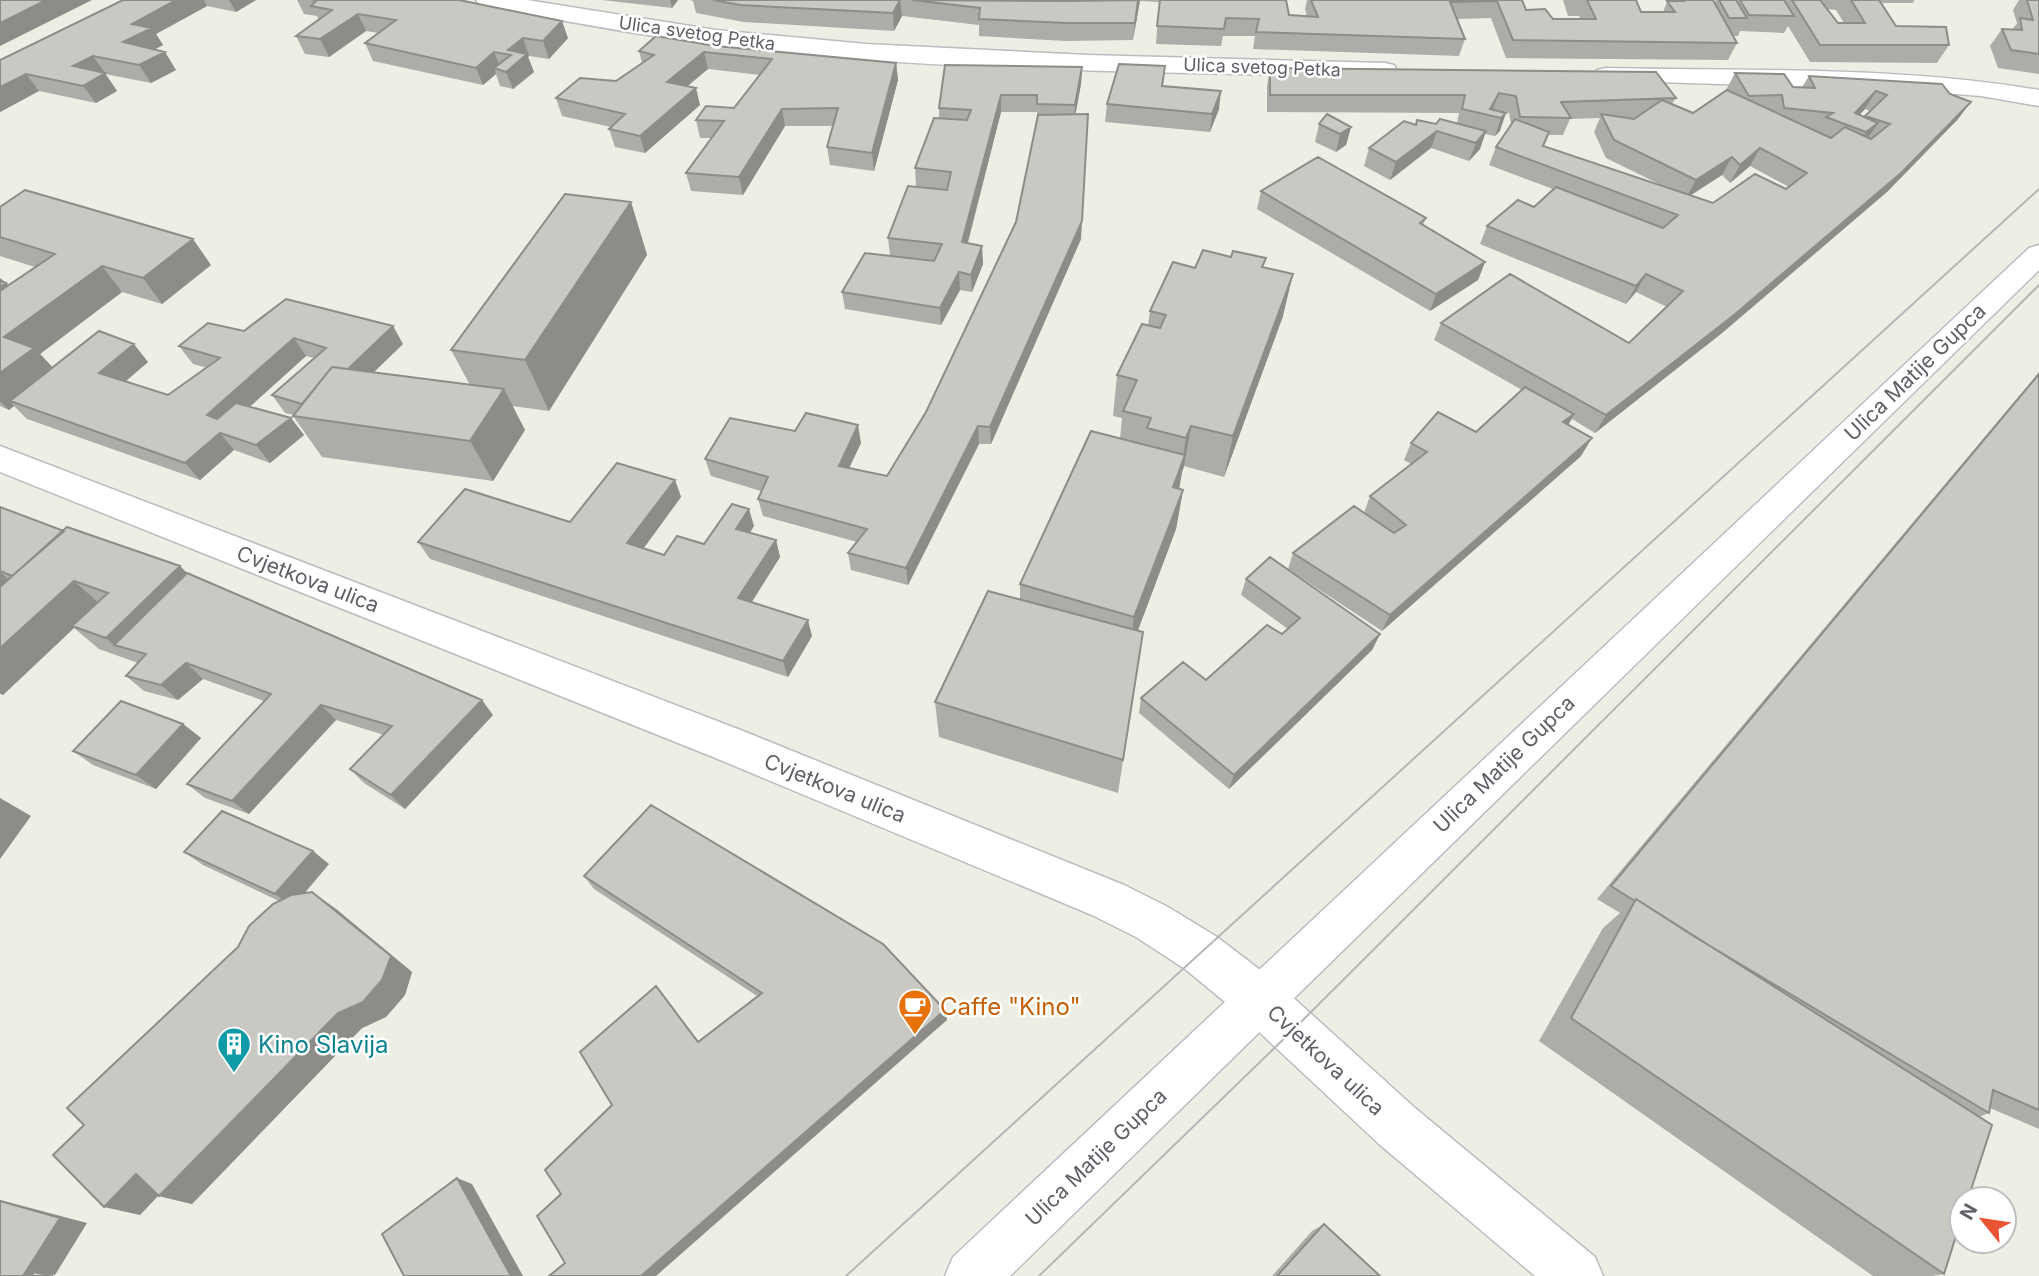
<svg xmlns="http://www.w3.org/2000/svg" width="2039" height="1276" font-family="Inter,sans-serif">
	<style>
		.lines { fill: none; stroke-linecap: round; stroke-linejoin: round }
		.minor-casing { stroke: #babcc1; stroke-width: 3 }
		.secondary-casing { stroke: #bbbdc3; stroke-width: 3 }
		.minor { fill: #fff; fill-rule: evenodd }
		.secondary { fill: #fff; fill-rule: evenodd }
		.tram { stroke: #b6b7b7; stroke-width: 2 }
		.wall { fill: #aeaca8; fill-rule: evenodd }
		.shaded-wall { fill: #8d8c88 }
		.building { fill: #cac8c3; stroke: #8d8c88; stroke-width: 2 }
		.labels { text-anchor: middle; dominant-baseline: central; stroke-width: 5; stroke-linejoin: round; paint-order: stroke }
		.far-street-label { font-size: 18px; fill: #5d6066; stroke: #fff }
		.street-label { font-size: 21px; fill: #5d6066; stroke: #fff }
		.near-food-label { font-size: 24px; fill: #c56008; stroke: #fff; text-anchor: start }
		.near-culture-label { font-size: 24px; fill: #0d838f; stroke: #fff; text-anchor: start }
	</style>
	<rect width="100%" height="100%" fill="#efeee5"/>
	<g class="lines">
		<!-- minor casing -->
		<g class="minor-casing">
			<path id="minor" d="M 476,0 L 527,0 L 716,30 L 866,44 L 1088,55 L 1385,63 L 1394,65 L 1397,70 L 1394,75 L 1385,77 C 1175,72 964,72 755,50 C 665,40 577,23 488,7 L 480,5 Z
				M 1606,68 C 1750,71 1897,66 2039,90 L 2039,106 L 1981,96 L 1902,90 L 1597,80 L 1594,75 L 1597,70 Z
				M 0,446 L 743,731 L 1124,885 L 1168,907 L 1217,937 L 1276,982 L 1415,1108 L 1595,1257 L 1603,1276 L 1535,1276 L 1379,1144 L 1242,1016 L 1185,969 L 1136,937 L 1092,915 L 713,757 L 0,472 Z"/>
		</g>
		<!-- secondary casing -->
		<g class="secondary-casing">
			<path id="secondary" d="M 2039,245 L 2039,270 L 1010,1276 L 945,1276 L 953,1257 L 2029,248 Z"/>
		</g>
		<!-- minor -->
		<use href="#minor" class="minor"/>
		<!-- secondary -->
		<use href="#secondary" class="secondary"/>
		<!-- tram -->
		<path class="tram" d="M 846,1276 L 2039,189
			M 1039,1276 L 1294,1029 L 2039,285"/>
	</g>
	<!-- wall -->
	<path class="wall" d="M 123,0 L 256,0 L 236,12 L 207,6 L 156,34 L 163,45 L 154,50 L 176,70 L 151,83 L 105,74 L 117,91 L 96,103 L 39,91 L 0,112 L 0,60 Z
		M 297,0 L 459,0 L 568,38 L 549,59 L 529,56 L 528,57 L 534,72 L 513,89 L 500,86 L 496,74 L 483,85 L 373,61 L 365,43 L 378,33 L 366,31 L 329,57 L 305,54 L 296,36 L 319,20 L 317,16 L 304,14 Z
		M 602,0 L 678,0 L 672,8 Z
		M 690,0 L 1286,0 L 1289,15 L 1307,16 L 1305,9 L 1307,0 L 1522,0 L 1526,10 L 1553,19 L 1581,19 L 1579,16 L 1568,16 L 1563,0 L 1636,0 L 1641,12 L 1663,12 L 1667,2 L 1666,0 L 1713,0 L 1714,3 L 1716,0 L 1914,0 L 1913,3 L 1881,3 L 1896,26 L 1949,45 L 1937,63 L 1810,62 L 1788,26 L 1784,33 L 1740,31 L 1738,36 L 1733,36 L 1737,43 L 1728,60 L 1506,58 L 1491,18 L 1457,19 L 1465,39 L 1459,56 L 1253,49 L 1255,36 L 1223,36 L 1221,46 L 1156,44 L 1159,2 L 1140,1 L 1133,40 L 1066,41 L 979,36 L 979,25 L 902,16 L 894,31 L 744,22 L 696,13 L 693,1 ZM 1827,9 L 1836,10 L 1844,23 L 1838,23 Z
		M 2019,0 L 2039,0 L 2039,74 L 1998,68 L 1990,46 L 2002,29 L 2012,30 L 2017,23 L 2013,10 Z
		M 716,46 L 896,63 L 898,80 L 874,171 L 830,165 L 827,147 L 833,126 L 785,126 L 743,195 L 691,191 L 686,173 L 711,138 L 700,138 L 696,120 L 734,108 L 760,75 L 708,69 L 688,86 L 700,105 L 645,153 L 615,147 L 609,129 L 611,127 L 562,116 L 556,98 L 616,81 L 642,63 L 639,51 Z
		M 1082,67 L 1081,84 L 1075,114 L 1081,239 L 991,444 L 979,444 L 908,585 L 851,570 L 848,553 L 857,542 L 763,516 L 758,499 L 761,491 L 711,476 L 705,459 L 795,431 L 861,443 L 849,468 L 887,476 L 926,412 L 1016,222 L 1037,122 L 1037,112 L 1001,112 L 968,243 L 982,246 L 983,264 L 972,292 L 960,290 L 941,325 L 845,309 L 842,292 L 890,256 L 888,238 L 947,190 L 916,186 L 915,168 L 939,119 L 939,108 Z
		M 1270,68 L 1676,98 L 1672,104 L 1693,113 L 1726,90 L 1735,73 L 1793,87 L 1802,87 L 1809,76 L 1942,84 L 1958,119 L 1888,191 L 1722,333 L 1595,433 L 1572,419 L 1568,425 L 1581,456 L 1382,631 L 1288,569 L 1293,553 L 1364,513 L 1370,496 L 1411,464 L 1404,460 L 1411,443 L 1476,432 L 1522,390 L 1434,340 L 1441,323 L 1629,343 L 1667,307 L 1636,292 L 1626,304 L 1480,244 L 1487,226 L 1534,207 L 1553,189 L 1489,165 L 1496,147 L 1511,124 L 1509,113 L 1504,112 L 1500,131 L 1495,136 L 1485,134 L 1480,149 L 1469,161 L 1431,148 L 1390,180 L 1364,166 L 1369,148 L 1416,125 L 1457,123 L 1459,113 L 1267,112 L 1267,86 ZM 1865,109 L 1870,111 L 1864,117 L 1859,115 ZM 1600,118 L 1594,132 L 1606,158 L 1663,186 L 1543,146 L 1548,135 L 1563,135 L 1570,119 ZM 1750,166 L 1789,187 L 1786,189 L 1713,203 L 1690,196 L 1722,175 L 1730,183 Z
		M 1163,86 L 1219,109 L 1210,132 L 1105,122 L 1107,104 Z
		M 1319,124 L 1351,127 L 1346,145 L 1336,152 L 1315,142 Z
		M 1261,191 L 1426,218 L 1423,225 L 1485,262 L 1478,280 L 1430,311 L 1257,209 Z
		M 631,202 L 647,255 L 549,411 L 512,406 L 525,430 L 493,481 L 322,457 L 293,416 L 294,415 L 285,413 L 272,395 L 314,358 L 306,356 L 249,407 L 291,418 L 304,435 L 270,463 L 234,450 L 200,480 L 27,419 L 14,406 L 9,410 L 0,406 L 0,278 L 9,285 L 35,267 L 0,256 L 0,207 L 211,265 L 162,304 L 122,292 L 40,354 L 53,368 L 148,362 L 125,382 L 168,395 L 207,368 L 193,364 L 179,346 L 244,331 L 403,344 L 374,372 L 470,385 L 451,350 Z
		M 1264,267 L 1283,316 L 1224,477 L 1184,466 L 1182,472 L 1179,489 L 1183,490 L 1176,529 L 1138,630 L 1143,632 L 1118,793 L 939,737 L 935,702 L 1020,599 L 1020,584 L 1120,439 L 1122,418 L 1113,416 L 1117,375 L 1148,325 L 1150,311 L 1195,268 Z
		M 2039,372 L 2039,1129 L 1990,1108 L 1989,1113 L 1979,1117 L 1944,1274 L 1933,1276 L 1873,1276 L 1539,1041 L 1603,928 L 1620,913 L 1597,899 Z
		M 675,480 L 681,497 L 643,549 L 664,555 L 704,544 L 754,526 L 750,533 L 776,540 L 780,557 L 752,602 L 812,636 L 788,677 L 430,559 L 418,542 L 570,522 Z
		M 0,507 L 64,531 L 180,566 L 187,573 L 493,715 L 405,809 L 364,783 L 350,769 L 384,735 L 336,720 L 249,814 L 205,798 L 187,784 L 264,701 L 203,679 L 178,700 L 144,691 L 126,676 L 138,663 L 99,649 L 74,628 L 3,695 L 0,694 Z
		M 1246,579 L 1380,634 L 1372,650 L 1229,789 L 1139,713 L 1141,698 L 1206,680 L 1282,634 L 1288,629 L 1241,595 Z
		M 183,724 L 201,738 L 156,789 L 93,765 L 73,751 Z
		M 184,852 L 329,864 L 304,893 L 312,892 L 336,909 L 412,972 L 405,995 L 386,1017 L 362,1028 L 192,1204 L 158,1196 L 140,1215 L 84,1125 L 279,901 L 203,865 Z
		M 584,876 L 947,1020 L 565,1263 L 561,1194 L 612,1105 L 656,986 L 699,1042 L 757,996 L 594,889 Z
		M 1324,1224 L 1380,1276 L 1272,1276 L 1312,1231 Z"/>
	<!-- shaded-wall -->
	<path class="shaded-wall" d="M 46,0 L 92,0 L 0,46 L 0,23 Z
		M 176,0 L 204,0 L 207,6 L 156,34 L 163,45 L 134,60 L 123,42 L 132,24 Z
		M 229,0 L 256,0 L 236,12 Z
		M 670,0 L 678,0 L 672,8 Z
		M 900,0 L 902,16 L 894,31 L 893,13 Z
		M 1138,0 L 1140,0 L 1133,40 L 1135,23 Z
		M 358,14 L 366,31 L 329,57 L 320,39 Z
		M 562,21 L 568,38 L 549,59 L 543,41 Z
		M 523,38 L 529,56 L 528,57 L 534,72 L 513,89 L 506,72 L 515,65 L 508,50 Z
		M 165,52 L 176,70 L 151,83 L 139,65 Z
		M 494,52 L 501,69 L 494,68 L 496,74 L 483,85 L 476,68 Z
		M 704,52 L 708,69 L 671,99 L 667,82 Z
		M 93,56 L 105,73 L 73,66 Z
		M 896,63 L 898,80 L 874,171 L 872,153 Z
		M 1082,67 L 1081,84 L 1074,123 L 1075,105 Z
		M 105,73 L 117,91 L 96,103 L 83,86 Z
		M 26,74 L 39,91 L 0,112 L 0,87 Z
		M 696,88 L 700,105 L 645,153 L 640,136 Z
		M 1221,91 L 1219,109 L 1210,132 L 1212,114 Z
		M 1876,91 L 1865,109 L 1849,125 L 1855,113 Z
		M 1499,93 L 1492,111 L 1490,109 Z
		M 1001,95 L 1001,112 L 963,260 L 962,242 Z
		M 1971,102 L 1958,119 L 1888,191 L 1722,333 L 1595,433 L 1606,415 Z
		M 782,109 L 785,126 L 743,195 L 739,177 Z
		M 1506,113 L 1500,131 L 1495,136 L 1501,118 Z
		M 1088,114 L 1081,239 L 991,444 L 990,427 Z
		M 1878,123 L 1866,141 L 1855,150 L 1866,132 Z
		M 1351,127 L 1346,145 L 1336,152 L 1340,134 Z
		M 1437,131 L 1431,148 L 1390,180 L 1396,162 Z
		M 1486,131 L 1480,149 L 1469,161 L 1476,143 Z
		M 1760,148 L 1750,166 L 1730,183 L 1740,165 Z
		M 1732,157 L 1722,175 L 1686,198 L 1696,180 Z
		M 631,202 L 647,255 L 549,411 L 525,360 Z
		M 193,239 L 211,265 L 162,304 L 143,278 Z
		M 982,246 L 983,264 L 972,292 L 971,275 Z
		M 1485,262 L 1478,280 L 1430,311 L 1436,294 Z
		M 102,266 L 122,292 L 40,354 L 58,373 L 10,401 L 14,406 L 9,410 L 0,401 L 0,373 L 4,337 Z
		M 959,272 L 960,290 L 941,325 L 940,308 Z
		M 1293,274 L 1283,316 L 1224,477 L 1233,436 Z
		M 1646,274 L 1636,292 L 1626,304 L 1636,286 Z
		M 0,278 L 5,284 L 6,283 L 22,301 L 0,316 Z
		M 393,326 L 403,344 L 323,421 L 308,406 Z
		M 294,338 L 306,356 L 221,433 L 207,415 Z
		M 134,344 L 148,362 L 114,391 L 99,373 Z
		M 504,389 L 525,430 L 493,481 L 470,441 Z
		M 1574,414 L 1565,431 L 1563,422 Z
		M 291,418 L 304,435 L 270,463 L 256,445 Z
		M 858,425 L 861,443 L 842,483 L 839,466 Z
		M 978,426 L 979,444 L 908,585 L 906,568 Z
		M 1191,426 L 1184,466 L 1182,472 L 1178,496 L 1173,487 L 1182,463 L 1186,438 Z
		M 220,433 L 234,450 L 200,480 L 185,463 Z
		M 1592,438 L 1581,456 L 1382,631 L 1390,615 Z
		M 675,480 L 681,497 L 635,560 L 627,543 Z
		M 1183,490 L 1176,529 L 1129,654 L 1134,617 Z
		M 749,509 L 754,526 L 741,545 L 736,529 Z
		M 776,540 L 780,557 L 744,614 L 738,598 Z
		M 180,566 L 203,590 L 114,645 L 132,661 L 106,638 Z
		M 0,572 L 16,586 L 0,592 Z
		M 74,581 L 100,604 L 72,626 L 74,628 L 3,695 L 0,693 L 0,648 Z
		M 808,620 L 812,636 L 788,677 L 783,661 Z
		M 1380,634 L 1372,650 L 1229,789 L 1234,775 Z
		M 186,663 L 203,679 L 178,700 L 161,685 Z
		M 482,700 L 493,715 L 405,809 L 391,795 Z
		M 321,705 L 336,720 L 249,814 L 232,801 Z
		M 183,724 L 201,738 L 156,789 L 136,775 Z
		M 0,798 L 31,816 L 0,859 Z
		M 313,851 L 329,864 L 293,907 L 275,894 Z
		M 312,892 L 336,909 L 412,972 L 405,995 L 386,1017 L 362,1028 L 192,1204 L 159,1196 Z
		M 656,986 L 665,997 L 706,1052 L 698,1042 Z
		M 945,1010 L 947,1020 L 656,1276 L 641,1276 Z
		M 136,1174 L 170,1183 L 140,1215 L 104,1207 Z
		M 457,1178 L 472,1184 L 523,1276 L 511,1276 Z
		M 0,1200 L 87,1223 L 55,1275 L 34,1272 L 53,1276 L 23,1276 Z"/>
	<!-- building -->
	<path class="building" d="M 0,0 L 46,0 L 0,23 Z
		M 123,0 L 176,0 L 132,24 L 152,28 L 123,42 L 165,52 L 139,65 L 93,56 L 73,66 L 105,73 L 83,86 L 26,74 L 0,87 L 0,60 Z
		M 313,0 L 459,0 L 562,21 L 543,41 L 523,38 L 508,50 L 527,54 L 506,72 L 494,68 L 511,55 L 494,52 L 476,68 L 365,43 L 396,20 L 358,14 L 320,39 L 296,36 L 332,10 L 311,6 L 316,1 Z
		M 713,0 L 900,0 L 893,13 L 740,5 Z
		M 912,0 L 1066,1 L 1138,0 L 1135,23 L 1067,23 L 979,19 L 980,8 Z
		M 1160,0 L 1286,0 L 1289,15 L 1318,17 L 1311,0 L 1522,0 L 1526,10 L 1545,9 L 1553,19 L 1596,19 L 1587,0 L 1636,0 L 1641,12 L 1675,12 L 1667,1 L 1683,1 L 1682,0 L 1713,0 L 1737,43 L 1513,40 L 1497,1 L 1450,2 L 1465,39 L 1256,32 L 1259,19 L 1226,18 L 1224,29 L 1157,26 Z
		M 1719,0 L 1736,0 L 1747,18 L 1729,18 Z
		M 1740,0 L 1784,0 L 1794,16 L 1749,15 Z
		M 1792,0 L 1820,0 L 1838,23 L 1865,23 L 1851,0 L 1879,0 L 1896,26 L 1946,27 L 1949,45 L 1820,45 Z
		M 2027,0 L 2039,0 L 2039,54 L 2011,50 L 2002,29 L 2022,30 L 2020,18 L 2033,20 Z
		M 656,36 L 716,46 L 896,63 L 872,153 L 827,147 L 838,108 L 782,109 L 739,177 L 686,173 L 724,121 L 696,120 L 706,106 L 734,108 L 772,59 L 704,52 L 667,82 L 696,88 L 640,136 L 609,129 L 625,114 L 556,98 L 580,78 L 616,81 L 654,55 L 639,51 Z
		M 1119,64 L 1165,66 L 1162,86 L 1221,91 L 1212,114 L 1107,104 Z
		M 945,65 L 1082,67 L 1075,105 L 1037,104 L 1037,95 L 1001,95 L 962,242 L 982,246 L 971,275 L 959,272 L 940,308 L 842,292 L 865,253 L 934,261 L 942,244 L 888,238 L 908,186 L 947,190 L 951,172 L 915,168 L 934,118 L 967,120 L 971,110 L 939,108 Z
		M 1270,68 L 1656,72 L 1676,98 L 1561,102 L 1571,118 L 1520,117 L 1516,96 L 1499,93 L 1490,109 L 1506,113 L 1501,118 L 1462,109 L 1465,95 L 1270,95 Z
		M 1735,73 L 1784,74 L 1793,87 L 1815,88 L 1809,76 L 1942,84 L 1950,94 L 1971,102 L 1901,173 L 1734,315 L 1606,415 L 1441,323 L 1510,274 L 1629,343 L 1683,291 L 1646,274 L 1636,286 L 1487,226 L 1518,200 L 1534,207 L 1556,187 L 1663,228 L 1678,215 L 1496,147 L 1515,119 L 1549,132 L 1543,146 L 1713,203 L 1755,174 L 1786,189 L 1807,173 L 1760,148 L 1740,165 L 1732,157 L 1696,180 L 1614,140 L 1601,114 L 1634,119 L 1662,100 L 1693,113 L 1727,90 L 1831,138 L 1845,127 L 1871,139 L 1890,124 L 1865,116 L 1887,95 L 1876,91 L 1855,113 L 1878,123 L 1866,132 L 1826,117 L 1833,113 L 1784,108 L 1782,95 L 1749,96 Z
		M 1088,114 L 1082,221 L 990,427 L 978,426 L 906,568 L 848,553 L 867,529 L 758,499 L 768,477 L 705,459 L 730,418 L 795,431 L 806,413 L 858,425 L 839,466 L 887,476 L 926,412 L 1016,222 L 1038,115 Z
		M 1327,114 L 1351,127 L 1340,134 L 1319,124 Z
		M 1440,119 L 1486,131 L 1476,143 L 1437,131 L 1396,162 L 1369,148 L 1404,121 L 1416,125 L 1417,120 L 1436,124 Z
		M 1318,157 L 1426,218 L 1420,223 L 1485,262 L 1436,294 L 1261,191 Z
		M 25,190 L 193,239 L 143,278 L 102,266 L 4,337 L 34,348 L 0,373 L 0,291 L 55,254 L 0,237 L 0,207 Z
		M 565,194 L 631,202 L 525,360 L 451,350 Z
		M 1203,250 L 1231,257 L 1233,251 L 1266,258 L 1262,267 L 1293,274 L 1233,436 L 1191,426 L 1186,438 L 1147,428 L 1151,418 L 1123,411 L 1137,380 L 1117,375 L 1142,324 L 1160,328 L 1166,315 L 1150,311 L 1173,262 L 1195,268 Z
		M 0,281 L 6,283 L 0,287 Z
		M 286,299 L 393,326 L 348,369 L 332,367 L 302,404 L 272,395 L 326,348 L 294,338 L 207,415 L 217,419 L 236,403 L 291,418 L 256,445 L 220,433 L 185,463 L 10,401 L 99,331 L 134,344 L 99,373 L 168,395 L 220,358 L 179,346 L 208,323 L 244,331 Z
		M 332,367 L 504,389 L 470,441 L 293,416 Z
		M 2039,374 L 2039,1110 L 1993,1090 L 1989,1113 L 1695,937 L 1636,899 L 1635,901 L 1611,886 Z
		M 1525,387 L 1574,414 L 1563,422 L 1592,438 L 1390,615 L 1293,553 L 1354,506 L 1394,533 L 1406,525 L 1370,496 L 1427,452 L 1411,443 L 1438,412 L 1476,432 Z
		M 1091,431 L 1185,455 L 1173,487 L 1183,490 L 1134,617 L 1020,584 Z
		M 617,463 L 675,480 L 627,543 L 664,555 L 677,536 L 704,544 L 732,504 L 749,509 L 736,529 L 776,540 L 738,598 L 808,620 L 783,661 L 418,542 L 465,489 L 570,522 Z
		M 0,507 L 64,531 L 12,576 L 0,571 Z
		M 67,527 L 180,566 L 106,638 L 72,626 L 108,593 L 74,581 L 0,648 L 0,587 Z
		M 1270,557 L 1380,634 L 1234,775 L 1141,698 L 1183,662 L 1206,680 L 1267,625 L 1282,634 L 1300,618 L 1246,579 Z
		M 187,573 L 482,700 L 391,795 L 350,769 L 392,726 L 321,705 L 232,801 L 187,784 L 271,694 L 186,663 L 161,685 L 126,676 L 146,654 L 114,645 Z
		M 988,591 L 1143,632 L 1123,760 L 935,702 Z
		M 121,701 L 183,724 L 136,775 L 73,751 Z
		M 651,805 L 883,944 L 945,1010 L 641,1276 L 549,1276 L 565,1263 L 537,1216 L 561,1194 L 545,1170 L 612,1105 L 580,1052 L 656,986 L 698,1042 L 762,993 L 584,876 Z
		M 222,811 L 313,851 L 275,894 L 184,852 Z
		M 312,892 L 391,956 L 382,980 L 363,1002 L 338,1013 L 159,1196 L 136,1174 L 104,1207 L 53,1155 L 84,1125 L 67,1108 L 238,947 L 249,926 L 273,904 L 291,895 Z
		M 1636,899 L 1992,1125 L 1968,1199 L 1962,1199 L 1962,1217 L 1944,1274 L 1571,1018 Z
		M 457,1178 L 511,1276 L 404,1276 L 382,1234 Z
		M 0,1201 L 60,1218 L 23,1276 L 0,1276 Z
		M 1324,1224 L 1380,1276 L 1277,1276 Z
		M 34,1272 L 53,1276 L 31,1276 Z"/>
	<!-- icons -->
	<defs>
		<g id="cafe-pin" transform="scale(1.75)"><path d="M0 17L-7.5 6A9.5 9.5 0 1 1 7.5 6Z" fill="#e8710a" stroke="#fff"/><path d="M-5.5-4.5H6V0H3Q3 3.5 0 3.5H-2.5Q-5.5 3.5-5.5 0ZM3-3.2v2h1.7v-2ZM-6 4.5H4V6H-6Z" fill="#fff"/></g>
		<g id="building-pin" transform="scale(1.75)"><path d="M0 17L-7.5 6A9.5 9.5 0 1 1 7.5 6Z" fill="#0f9aa8" stroke="#fff"/><path d="M-4-6H4V6H1V3H-1V6H-4ZM-2.5-4.3h1.7v1.8h-1.7ZM.8-4.3h1.7v1.8H.8ZM-2.5-1h1.7V.8h-1.7ZM.8-1h1.7V.8H.8Z" fill="#fff"/></g>
	</defs>
	<g fill-rule="evenodd">
		<use href="#cafe-pin" x="915" y="1006"/>
		<use href="#building-pin" x="234" y="1044"/>
	</g>
	<g class="labels">
		<!-- far-street labels -->
		<g class="far-street-label">
			<text transform="translate(697 33) rotate(8)">Ulica svetog Petka</text>
			<text transform="translate(1262 67) rotate(2)">Ulica svetog Petka</text>
		</g>
		<!-- street labels -->
		<g class="street-label">
			<text transform="translate(1915 372) rotate(-44)">Ulica Matije Gupca</text>
			<text transform="translate(308 579) rotate(21)">Cvjetkova ulica</text>
			<text transform="translate(1504 764) rotate(-44)">Ulica Matije Gupca</text>
			<text transform="translate(835 788) rotate(22)">Cvjetkova ulica</text>
			<text transform="translate(1326 1060) rotate(43)">Cvjetkova ulica</text>
			<text transform="translate(1096 1157) rotate(-44)">Ulica Matije Gupca</text>
		</g>
		<!-- near-food labels -->
		<g class="near-food-label">
			<text x="940" y="1006">Caffe "Kino"</text>
		</g>
		<!-- near-culture labels -->
		<g class="near-culture-label">
			<text x="258" y="1044">Kino Slavija</text>
		</g>
	</g>
	<!-- north arrow -->
	<g transform="translate(1983 1220) rotate(300)"><circle r="33" fill="#ffffff" stroke="#bebfc2" stroke-width="2"/>
	<path d="M0-5L12 26L0 18L-12 26Z" fill="#e95432"/>
	<text y="-10" font-size="19" font-weight="bold" text-anchor="middle" fill="#5d6066">N</text>
	</g>
</svg>
